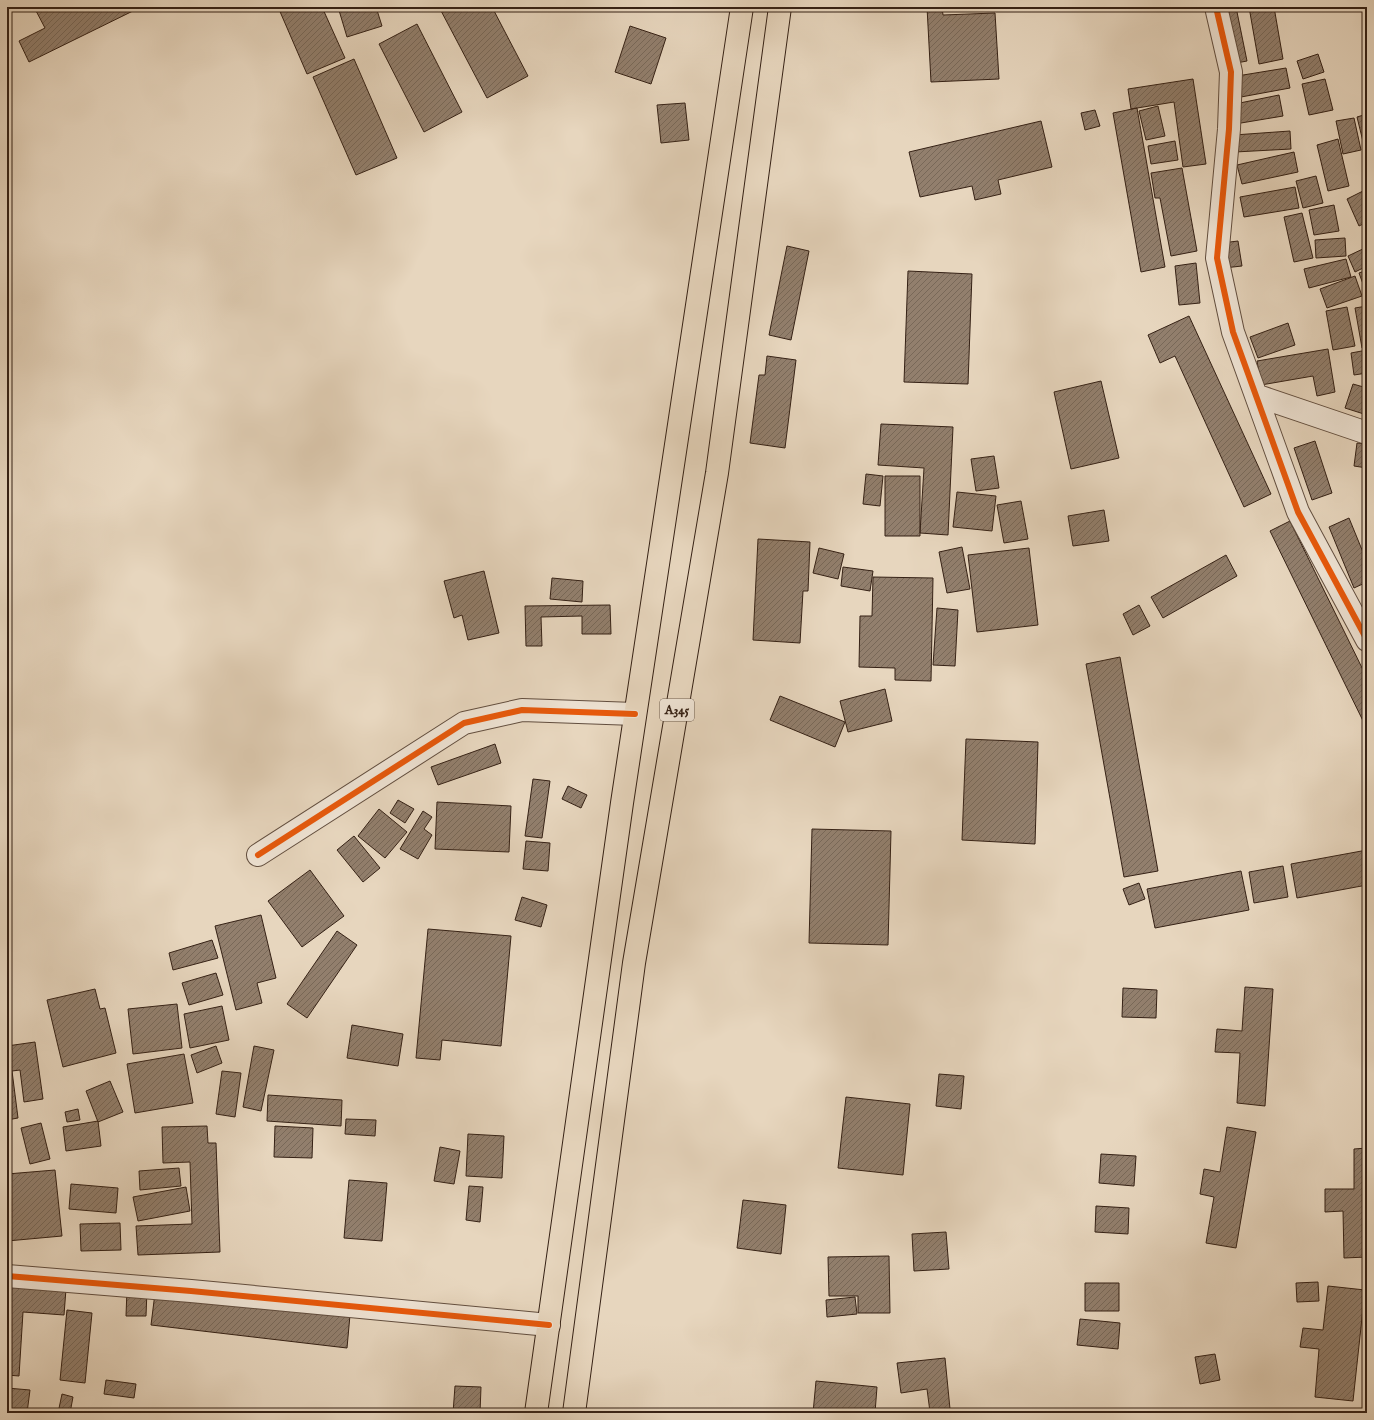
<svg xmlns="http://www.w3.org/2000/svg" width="1374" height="1420" font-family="'IM FELL English',serif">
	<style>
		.building { fill: url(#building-hatch); stroke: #352115 }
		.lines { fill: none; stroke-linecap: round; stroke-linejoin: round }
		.minor-casing { stroke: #624e3f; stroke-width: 24 }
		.highway-casing { stroke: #352115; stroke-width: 24 }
		.minor { stroke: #efe4d5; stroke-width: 22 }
		.highway { stroke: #e7d6be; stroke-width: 22 }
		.cycleway-casing { stroke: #efe4d5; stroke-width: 8 }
		.cycleway { stroke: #e8590c; stroke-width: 6 }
		.labels { text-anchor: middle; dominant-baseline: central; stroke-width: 4; stroke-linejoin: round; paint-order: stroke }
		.shield { fill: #efe4d5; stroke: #6d5c4f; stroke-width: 1 }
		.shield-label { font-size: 13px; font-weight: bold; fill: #352115 }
	</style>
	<defs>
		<pattern id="building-hatch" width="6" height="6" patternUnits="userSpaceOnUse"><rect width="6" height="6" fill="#927f6d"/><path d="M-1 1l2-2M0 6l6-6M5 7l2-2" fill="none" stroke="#786858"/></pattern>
	</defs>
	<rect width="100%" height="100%" fill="#e7d6be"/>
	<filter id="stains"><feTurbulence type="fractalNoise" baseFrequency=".005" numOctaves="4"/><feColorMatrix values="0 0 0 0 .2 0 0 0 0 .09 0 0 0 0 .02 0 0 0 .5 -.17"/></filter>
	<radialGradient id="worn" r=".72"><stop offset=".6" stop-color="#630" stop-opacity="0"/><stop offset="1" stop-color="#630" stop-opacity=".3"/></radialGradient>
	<!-- building -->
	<path class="building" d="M 34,7 L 141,7 L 29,62 L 19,41 L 45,28 Z
		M 278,7 L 322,7 L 345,58 L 307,74 Z
		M 338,7 L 376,7 L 382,26 L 347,37 Z
		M 439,7 L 492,7 L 528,76 L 487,98 Z
		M 927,7 L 942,7 L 943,15 L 995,13 L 999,79 L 931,82 Z
		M 1220,7 L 1236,7 L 1247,61 L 1231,64 Z
		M 1249,7 L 1274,7 L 1283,59 L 1259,64 Z
		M 1328,7 L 1367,7 L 1367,10 L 1328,10 Z
		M 417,24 L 462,112 L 424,132 L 379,44 Z
		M 630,26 L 666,38 L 651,84 L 615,72 Z
		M 1318,54 L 1324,72 L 1303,79 L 1297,61 Z
		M 354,59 L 397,158 L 356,175 L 313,77 Z
		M 1286,68 L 1290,88 L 1241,97 L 1237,76 Z
		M 1193,79 L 1206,164 L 1183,167 L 1174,102 L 1131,109 L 1128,89 Z
		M 1325,79 L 1333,110 L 1309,115 L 1302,84 Z
		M 1279,95 L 1283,116 L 1235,124 L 1230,105 Z
		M 685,103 L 689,140 L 661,143 L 657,105 Z
		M 1158,106 L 1165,136 L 1146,140 L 1139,111 Z
		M 1137,108 L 1165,267 L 1141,272 L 1113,113 Z
		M 1095,110 L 1100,126 L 1085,130 L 1081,113 Z
		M 1367,114 L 1367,158 L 1357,117 Z
		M 1354,118 L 1361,150 L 1343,154 L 1336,121 Z
		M 1041,121 L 1052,167 L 998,180 L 1001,194 L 975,200 L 972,186 L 920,197 L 909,152 Z
		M 1290,131 L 1291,149 L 1235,152 L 1234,135 Z
		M 1338,139 L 1349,186 L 1328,191 L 1317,145 Z
		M 1175,141 L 1178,160 L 1151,164 L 1148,146 Z
		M 1294,152 L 1298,172 L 1242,184 L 1237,165 Z
		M 1182,168 L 1197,251 L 1171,256 L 1160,198 L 1155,198 L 1151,173 Z
		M 1316,176 L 1323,203 L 1303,208 L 1296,181 Z
		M 1295,187 L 1299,208 L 1244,217 L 1240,197 Z
		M 1365,190 L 1367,194 L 1367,222 L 1359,226 L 1347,199 Z
		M 1334,205 L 1339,231 L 1314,235 L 1309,210 Z
		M 1302,213 L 1313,258 L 1294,262 L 1284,217 Z
		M 1345,238 L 1346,256 L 1316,258 L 1315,240 Z
		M 1238,241 L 1242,266 L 1224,268 L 1222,243 Z
		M 787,246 L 809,251 L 791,340 L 769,335 Z
		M 1367,247 L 1367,266 L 1355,272 L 1348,256 Z
		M 1346,259 L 1351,277 L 1309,288 L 1304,269 Z
		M 1196,263 L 1200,303 L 1179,305 L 1175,266 Z
		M 1367,270 L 1367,295 L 1359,273 Z
		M 908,271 L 972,274 L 968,384 L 904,382 Z
		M 1355,276 L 1362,296 L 1327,308 L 1320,289 Z
		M 1367,306 L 1367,348 L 1362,348 L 1355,308 Z
		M 1347,307 L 1355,346 L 1333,350 L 1326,311 Z
		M 1189,316 L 1271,494 L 1244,507 L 1175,356 L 1160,363 L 1148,335 Z
		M 1288,323 L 1295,345 L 1258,358 L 1250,337 Z
		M 1328,349 L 1335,392 L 1317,396 L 1313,376 L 1261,385 L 1257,361 Z
		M 1367,350 L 1367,373 L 1354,375 L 1351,353 Z
		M 767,356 L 796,360 L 785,448 L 750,443 L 759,375 L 765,375 Z
		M 1101,381 L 1119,458 L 1071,469 L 1054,392 Z
		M 1353,384 L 1367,388 L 1367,415 L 1345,408 Z
		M 881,424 L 953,427 L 948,535 L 920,533 L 924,468 L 878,465 Z
		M 1315,441 L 1332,493 L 1312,500 L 1294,448 Z
		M 1357,443 L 1367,444 L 1367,468 L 1354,466 Z
		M 994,456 L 999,488 L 976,491 L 971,459 Z
		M 866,474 L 883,476 L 880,506 L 863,504 Z
		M 885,476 L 920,476 L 920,536 L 885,536 Z
		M 957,492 L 996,496 L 992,531 L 953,527 Z
		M 1021,501 L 1028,539 L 1004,543 L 997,505 Z
		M 1104,510 L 1109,541 L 1073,546 L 1068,516 Z
		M 1349,518 L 1367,562 L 1367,582 L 1354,588 L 1329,527 Z
		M 1290,521 L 1367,678 L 1367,729 L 1270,531 Z
		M 758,539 L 810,542 L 808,591 L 803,591 L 800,643 L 753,640 Z
		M 962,547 L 970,589 L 947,593 L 939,552 Z
		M 819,548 L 844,554 L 838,579 L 813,573 Z
		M 1029,548 L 1038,625 L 977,632 L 968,555 Z
		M 1226,555 L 1237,576 L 1163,618 L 1151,597 Z
		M 843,567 L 873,571 L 870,591 L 841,586 Z
		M 484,571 L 499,633 L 468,640 L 462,615 L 454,618 L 444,581 Z
		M 873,577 L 933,578 L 931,681 L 895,680 L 895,668 L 859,667 L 860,616 L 872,616 Z
		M 552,578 L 583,581 L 582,602 L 550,599 Z
		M 610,605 L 611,634 L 582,634 L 582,616 L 541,617 L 542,646 L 526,646 L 525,606 Z
		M 1139,605 L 1150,626 L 1133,635 L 1123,614 Z
		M 937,608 L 958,610 L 955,666 L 933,665 Z
		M 1120,657 L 1158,871 L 1124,877 L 1086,664 Z
		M 885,689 L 892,721 L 848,732 L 840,701 Z
		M 780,696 L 845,722 L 835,747 L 770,720 Z
		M 966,739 L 1038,742 L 1035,844 L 962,840 Z
		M 495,744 L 501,763 L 438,785 L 431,767 Z
		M 533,779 L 550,781 L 542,838 L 525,836 Z
		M 568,786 L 587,795 L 581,808 L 562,799 Z
		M 398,800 L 414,809 L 405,823 L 390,813 Z
		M 437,802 L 511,806 L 509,852 L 435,849 Z
		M 379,809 L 407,832 L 385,858 L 358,836 Z
		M 423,811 L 432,817 L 424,829 L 432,835 L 418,859 L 400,849 Z
		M 812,829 L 891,831 L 888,945 L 809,943 Z
		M 354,836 L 380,868 L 363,882 L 337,850 Z
		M 526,841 L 550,843 L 548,871 L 523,869 Z
		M 1367,850 L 1367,885 L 1297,898 L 1291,864 Z
		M 1283,866 L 1288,897 L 1254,903 L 1249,872 Z
		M 310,870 L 344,916 L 302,947 L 268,901 Z
		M 1241,871 L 1249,910 L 1155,928 L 1147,889 Z
		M 1139,883 L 1145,899 L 1129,905 L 1123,889 Z
		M 522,897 L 547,905 L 541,927 L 515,920 Z
		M 261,915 L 276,978 L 257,983 L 262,1003 L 236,1010 L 215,926 Z
		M 428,929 L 511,936 L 501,1046 L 442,1040 L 440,1060 L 416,1058 Z
		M 337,931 L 357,945 L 307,1018 L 287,1004 Z
		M 212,940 L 218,958 L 173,970 L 169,953 Z
		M 216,973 L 223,995 L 189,1005 L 182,983 Z
		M 1245,987 L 1273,989 L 1265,1106 L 1237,1103 L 1240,1053 L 1215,1052 L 1217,1029 L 1242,1031 Z
		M 1123,988 L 1157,990 L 1156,1018 L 1122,1017 Z
		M 95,989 L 100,1009 L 105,1008 L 116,1053 L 63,1067 L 47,1000 Z
		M 177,1004 L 182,1048 L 133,1054 L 128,1009 Z
		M 222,1006 L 229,1040 L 190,1048 L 184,1014 Z
		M 352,1025 L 403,1034 L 398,1066 L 347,1058 Z
		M 35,1042 L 43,1099 L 24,1102 L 20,1070 L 12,1071 L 18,1118 L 7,1120 L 7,1046 Z
		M 216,1046 L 222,1063 L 197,1073 L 191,1055 Z
		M 254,1046 L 274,1050 L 261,1111 L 243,1107 Z
		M 184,1054 L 193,1103 L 135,1113 L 127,1064 Z
		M 222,1071 L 241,1073 L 235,1117 L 216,1114 Z
		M 939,1074 L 964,1076 L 961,1109 L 936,1106 Z
		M 110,1081 L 123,1112 L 98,1122 L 86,1091 Z
		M 268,1095 L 342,1100 L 341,1126 L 267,1121 Z
		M 846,1097 L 910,1104 L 903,1175 L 838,1168 Z
		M 78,1109 L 80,1120 L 67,1122 L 65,1112 Z
		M 346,1119 L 376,1120 L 375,1136 L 345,1134 Z
		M 98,1121 L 101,1146 L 66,1151 L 63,1127 Z
		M 41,1123 L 50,1159 L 30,1164 L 21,1128 Z
		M 207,1126 L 208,1143 L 216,1143 L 220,1252 L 138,1255 L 136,1226 L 192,1224 L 190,1162 L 163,1163 L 162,1127 Z
		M 275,1126 L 313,1128 L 312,1158 L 274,1157 Z
		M 1227,1127 L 1256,1132 L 1236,1248 L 1206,1243 L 1214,1197 L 1200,1194 L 1204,1169 L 1220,1172 Z
		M 7,1134 L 10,1171 L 7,1171 Z
		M 468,1134 L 504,1136 L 502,1178 L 466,1176 Z
		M 440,1147 L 460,1151 L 454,1184 L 434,1181 Z
		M 1367,1148 L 1367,1257 L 1344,1258 L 1343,1211 L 1325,1212 L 1325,1189 L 1354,1189 L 1354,1149 Z
		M 1101,1154 L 1136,1156 L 1134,1186 L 1099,1183 Z
		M 179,1168 L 181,1186 L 140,1190 L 139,1171 Z
		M 55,1170 L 62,1236 L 7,1241 L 7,1174 Z
		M 349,1180 L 387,1183 L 382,1241 L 344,1238 Z
		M 71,1184 L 118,1188 L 116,1213 L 69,1209 Z
		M 469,1186 L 483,1187 L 480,1222 L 466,1220 Z
		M 186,1187 L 190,1211 L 138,1221 L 133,1197 Z
		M 743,1200 L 786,1205 L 781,1254 L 737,1248 Z
		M 1096,1206 L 1129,1208 L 1128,1234 L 1095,1232 Z
		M 120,1223 L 121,1250 L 81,1251 L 80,1224 Z
		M 946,1232 L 949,1269 L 914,1271 L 912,1234 Z
		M 889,1256 L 890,1313 L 858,1313 L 858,1296 L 829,1296 L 828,1257 Z
		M 1318,1282 L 1319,1301 L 1297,1302 L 1296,1283 Z
		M 1085,1283 L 1119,1283 L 1119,1311 L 1085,1311 Z
		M 7,1286 L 66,1289 L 64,1315 L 23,1312 L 19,1376 L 7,1375 Z
		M 1328,1286 L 1365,1290 L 1353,1401 L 1315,1397 L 1319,1349 L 1300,1347 L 1303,1328 L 1323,1330 Z
		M 127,1289 L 147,1290 L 146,1316 L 126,1316 Z
		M 155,1293 L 350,1315 L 347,1348 L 151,1325 Z
		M 855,1297 L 857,1314 L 827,1317 L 826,1300 Z
		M 67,1310 L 92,1313 L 85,1383 L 60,1380 Z
		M 1080,1319 L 1120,1323 L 1118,1349 L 1077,1345 Z
		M 1215,1354 L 1220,1380 L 1200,1384 L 1195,1357 Z
		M 945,1358 L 950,1409 L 930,1412 L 927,1389 L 901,1393 L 897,1363 Z
		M 106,1380 L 136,1384 L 134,1398 L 104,1394 Z
		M 816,1381 L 877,1387 L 875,1413 L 813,1413 Z
		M 455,1386 L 481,1387 L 480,1413 L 453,1413 Z
		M 7,1388 L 30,1390 L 27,1413 L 7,1413 Z
		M 62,1394 L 73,1397 L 70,1413 L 58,1413 Z
		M 1211,1409 L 1212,1413 L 1186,1413 L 1185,1410 Z"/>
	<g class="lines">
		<!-- minor casing -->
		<g class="minor-casing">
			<path id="minor" d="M 1216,7 L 1231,72 L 1229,129 L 1217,258 L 1233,332 L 1298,512 L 1367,640
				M 1258,396 L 1367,433
				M 258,855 L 464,723 L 522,710 L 635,714
				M 7,1276 L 191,1291 L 549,1325"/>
		</g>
		<!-- highway casing -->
		<g class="highway-casing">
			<path id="highway" d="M 536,1413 L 622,803 L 742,7
				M 574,1413 L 634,963 L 717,473 L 780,7"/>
		</g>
		<!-- minor -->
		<use href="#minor" class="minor"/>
		<!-- highway -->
		<use href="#highway" class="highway"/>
		<!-- cycleway casing -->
		<g class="cycleway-casing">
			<path id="cycleway" d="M 1216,7 L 1231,72 L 1229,129 L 1217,258 L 1233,332 L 1298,512 L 1367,640
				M 258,855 L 464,723 L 522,710 L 635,714
				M 7,1276 L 191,1291 L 549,1325"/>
		</g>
		<!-- cycleway -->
		<use href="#cycleway" class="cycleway"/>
	</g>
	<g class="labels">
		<!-- shield labels -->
		<rect class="shield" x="660" y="699" width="34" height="22" rx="3"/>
		<g class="shield-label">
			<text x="677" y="710">A345</text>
		</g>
	</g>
	<!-- margin -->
	<rect width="1374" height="1420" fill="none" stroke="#e7d6be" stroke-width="24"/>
	<rect x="8" y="8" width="1358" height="1404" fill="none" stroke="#352115" stroke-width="2"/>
	<rect x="12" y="12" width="1350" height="1396" fill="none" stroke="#352115"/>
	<rect width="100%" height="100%" filter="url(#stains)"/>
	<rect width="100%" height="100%" fill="url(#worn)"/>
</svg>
